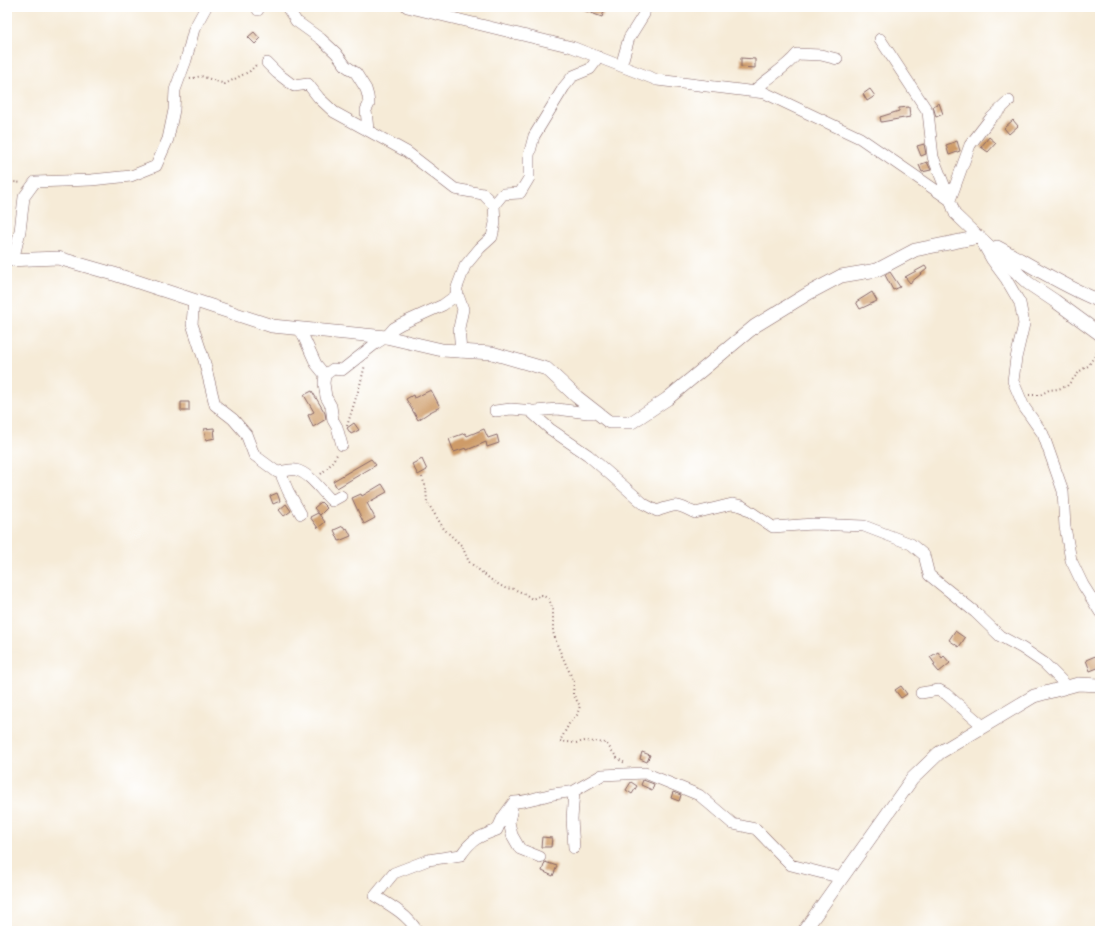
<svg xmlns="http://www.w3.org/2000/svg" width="1107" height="938" font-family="'Old Standard TT',serif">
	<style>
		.building { fill: #ce9b68 }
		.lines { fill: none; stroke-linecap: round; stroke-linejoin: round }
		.minor-casing { stroke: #866667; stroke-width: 12 }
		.tertiary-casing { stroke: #866667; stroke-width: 14 }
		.path { stroke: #866667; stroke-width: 2; stroke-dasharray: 1 3; stroke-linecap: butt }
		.minor { stroke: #fff; stroke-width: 11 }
		.tertiary { stroke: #fff; stroke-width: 13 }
	</style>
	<rect width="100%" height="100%" fill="#fff"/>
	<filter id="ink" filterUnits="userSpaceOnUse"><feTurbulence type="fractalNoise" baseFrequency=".025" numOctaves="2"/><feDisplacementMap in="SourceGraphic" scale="8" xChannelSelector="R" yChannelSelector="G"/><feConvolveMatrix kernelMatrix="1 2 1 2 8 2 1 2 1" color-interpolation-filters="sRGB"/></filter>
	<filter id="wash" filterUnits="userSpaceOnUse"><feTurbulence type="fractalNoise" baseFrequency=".012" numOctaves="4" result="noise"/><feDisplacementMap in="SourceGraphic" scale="16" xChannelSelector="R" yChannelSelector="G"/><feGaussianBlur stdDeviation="0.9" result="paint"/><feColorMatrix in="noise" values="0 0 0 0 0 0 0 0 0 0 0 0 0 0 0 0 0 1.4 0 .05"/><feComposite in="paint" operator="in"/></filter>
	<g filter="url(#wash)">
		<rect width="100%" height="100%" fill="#f6ebd7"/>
		<g id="blocks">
			<!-- building -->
			<path class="building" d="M 578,7 L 598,7 L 605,9 L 602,17 L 578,8 Z
				M 254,32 L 260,39 L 255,44 L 248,37 Z
				M 741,58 L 755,59 L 755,68 L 741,67 Z
				M 870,89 L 875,96 L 867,101 L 863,94 Z
				M 939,103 L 943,114 L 936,117 L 933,106 Z
				M 909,107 L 910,117 L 881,122 L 880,117 L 899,111 L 899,108 Z
				M 1013,120 L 1018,126 L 1009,134 L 1004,128 Z
				M 989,137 L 996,143 L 988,152 L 981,147 Z
				M 957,141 L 960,151 L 949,155 L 946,145 Z
				M 924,144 L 926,154 L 921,156 L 917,146 Z
				M 927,162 L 931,170 L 922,172 L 919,165 Z
				M 925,266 L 927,269 L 910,283 L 905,277 Z
				M 890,272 L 900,287 L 893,290 L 885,275 Z
				M 872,292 L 877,301 L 860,309 L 856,302 Z
				M 431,390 L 440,407 L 430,412 L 418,420 L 406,399 L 413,395 L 414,398 Z
				M 312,391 L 325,413 L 326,419 L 313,427 L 308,415 L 314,412 L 304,395 Z
				M 181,402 L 189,402 L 189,411 L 181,411 Z
				M 354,423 L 359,430 L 351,434 L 347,428 Z
				M 214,428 L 215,438 L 206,440 L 204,429 Z
				M 484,429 L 488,438 L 497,435 L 499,443 L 487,447 L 486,442 L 467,450 L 466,448 L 454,452 L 449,439 L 465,433 L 467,436 Z
				M 371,459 L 376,465 L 337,488 L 333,481 Z
				M 422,459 L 427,470 L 418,475 L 412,464 Z
				M 382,484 L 387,492 L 367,503 L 375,518 L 364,524 L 352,498 L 361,494 L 362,496 Z
				M 277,493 L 280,501 L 273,504 L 270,496 Z
				M 321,502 L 327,508 L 320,515 L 314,508 Z
				M 286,504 L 291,511 L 284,516 L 279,510 Z
				M 318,513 L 325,522 L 318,528 L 310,517 Z
				M 343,526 L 345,529 L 347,528 L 351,536 L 339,541 L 334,530 Z
				M 955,631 L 965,638 L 959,647 L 949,640 Z
				M 938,652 L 942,658 L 944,656 L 950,663 L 939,672 L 933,665 L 935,664 L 930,657 Z
				M 1100,654 L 1100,667 L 1090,671 L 1086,660 Z
				M 901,686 L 907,694 L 901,698 L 895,690 Z
				M 642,752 L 650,755 L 647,762 L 640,759 Z
				M 643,780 L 654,784 L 652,790 L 641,785 Z
				M 631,782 L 637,786 L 632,794 L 626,790 Z
				M 673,792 L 681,795 L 679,801 L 671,798 Z
				M 542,837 L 552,838 L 551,847 L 541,847 Z
				M 545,862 L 557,866 L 553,876 L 542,871 Z"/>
		</g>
	</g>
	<g filter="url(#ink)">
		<use href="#blocks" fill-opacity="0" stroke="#866667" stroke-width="1"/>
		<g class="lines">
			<!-- minor casing -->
			<g class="minor-casing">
				<path id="minor" d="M 258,7 L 258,10
					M 287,7 L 296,21 L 321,39 L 336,53 L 346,66 L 356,73 L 366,89 L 368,96 L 369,104 L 366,110 L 368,130
					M 407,7 L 572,47 L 657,80 L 765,93 L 860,138 L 950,200 L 955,214 L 979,237 L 992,260 L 1006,279 L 1020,303 L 1024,324 L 1016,358 L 1013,381 L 1024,407 L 1043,434 L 1063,491 L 1065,527 L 1071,560 L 1083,585 L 1100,612
					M 880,39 L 928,112 L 933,157 L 950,200
					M 267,63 L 277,73 L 294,86 L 308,84 L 319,98 L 334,112 L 407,152 L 455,189 L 483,194 L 494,205
					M 621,66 L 629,38 L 644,14 L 645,7
					M 753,92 C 767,78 786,68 797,54 L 821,55 L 837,59
					M 950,200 L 970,145 L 990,119 L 1009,101
					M 13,261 L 20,231 L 24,197 L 35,182 L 91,180 L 131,176 L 156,166 L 168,139 L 174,110 L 175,90 L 186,60 L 194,29 L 206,7
					M 194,300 L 192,324 L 204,360 L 215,405 L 233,419 L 246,434 L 254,455 L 277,472 C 282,472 290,469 296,470 C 310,473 322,492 332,501 L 341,496
					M 300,329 L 316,364 L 325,375 L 324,383 L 326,397 L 331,406 L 333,420 L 337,427 L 342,445
					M 461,352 L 459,328 L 463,309 L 456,290 L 465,266 L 480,248 L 492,237 L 495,223 L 494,205 L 503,194 L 520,193 L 529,178 L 529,155 L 534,136 L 564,87 L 573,76 L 590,69 L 599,57
					M 325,375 L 333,369 L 342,370 L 375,344 L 386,337 L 394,328 L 401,324 L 443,305 L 458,294
					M 529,410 L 550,429 L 588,455 L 644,504 L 657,511 C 676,504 676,503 695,513 L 732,504 L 742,506 L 773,527 L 813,524 L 864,526 L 911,544 L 924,555 L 929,575 L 975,612 L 1000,636 L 1022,648 L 1044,663 L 1068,687
					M 495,411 L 511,409 L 535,411 L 557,409 L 588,413 L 598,413
					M 280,472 L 288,491 L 301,514
					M 921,693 L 939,690 L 946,694 L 983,726
					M 512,808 L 509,822 L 512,835 L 520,849 L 540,857
					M 574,848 L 572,819 L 574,791 L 602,775 L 645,773 L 699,795 L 733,824 L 756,829 L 791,865 L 842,878
					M 417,931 C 408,915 390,905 375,896 L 394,873 L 428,860 L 461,855 C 472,839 478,837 497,830 L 503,817 L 514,802 C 525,802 534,798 545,796 C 555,793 565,793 574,791"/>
			</g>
			<!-- tertiary casing -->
			<g class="tertiary-casing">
				<path id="tertiary" d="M 997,247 C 1031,265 1063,286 1100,301
					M 7,260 L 58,258 L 114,274 L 272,326 L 386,337 L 442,350 L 492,353 L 547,369 L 577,397 L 609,422 L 632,422 L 667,399 L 755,326 L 809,293 L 841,276 L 877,270 L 915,250 L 979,237 L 1028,283 L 1055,301 L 1100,334
					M 804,931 L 912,779 L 939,753 L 1034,696 L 1078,684 L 1100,685"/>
			</g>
			<!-- path -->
			<path class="path" d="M 190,79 L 201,76 L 225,84 L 250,71 L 257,64
				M 7,179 L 14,182 L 22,183
				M 1029,395 L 1040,395 L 1049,390 L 1058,389 L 1067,386 L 1080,371 L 1088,366 L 1100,348
				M 347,426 L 360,385 L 365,365
				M 321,474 L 330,465 L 338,453
				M 422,477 L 426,488 L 427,502 L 444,529 L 462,546 L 469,562 L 494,582 L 505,588 L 514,589 L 525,594 L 532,599 L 542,595 L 549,599 L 553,610 L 553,632 L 558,647 L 574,682 L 573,694 L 580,706 L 577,715 L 570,722 L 560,741 L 576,743 L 585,741 L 606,743 L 618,759 L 625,763"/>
			<!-- minor -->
			<use href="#minor" class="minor"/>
			<!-- tertiary -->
			<use href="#tertiary" class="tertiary"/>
		</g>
	</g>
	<!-- margin -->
	<rect width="1107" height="938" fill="none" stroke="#fff" stroke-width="24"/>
</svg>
